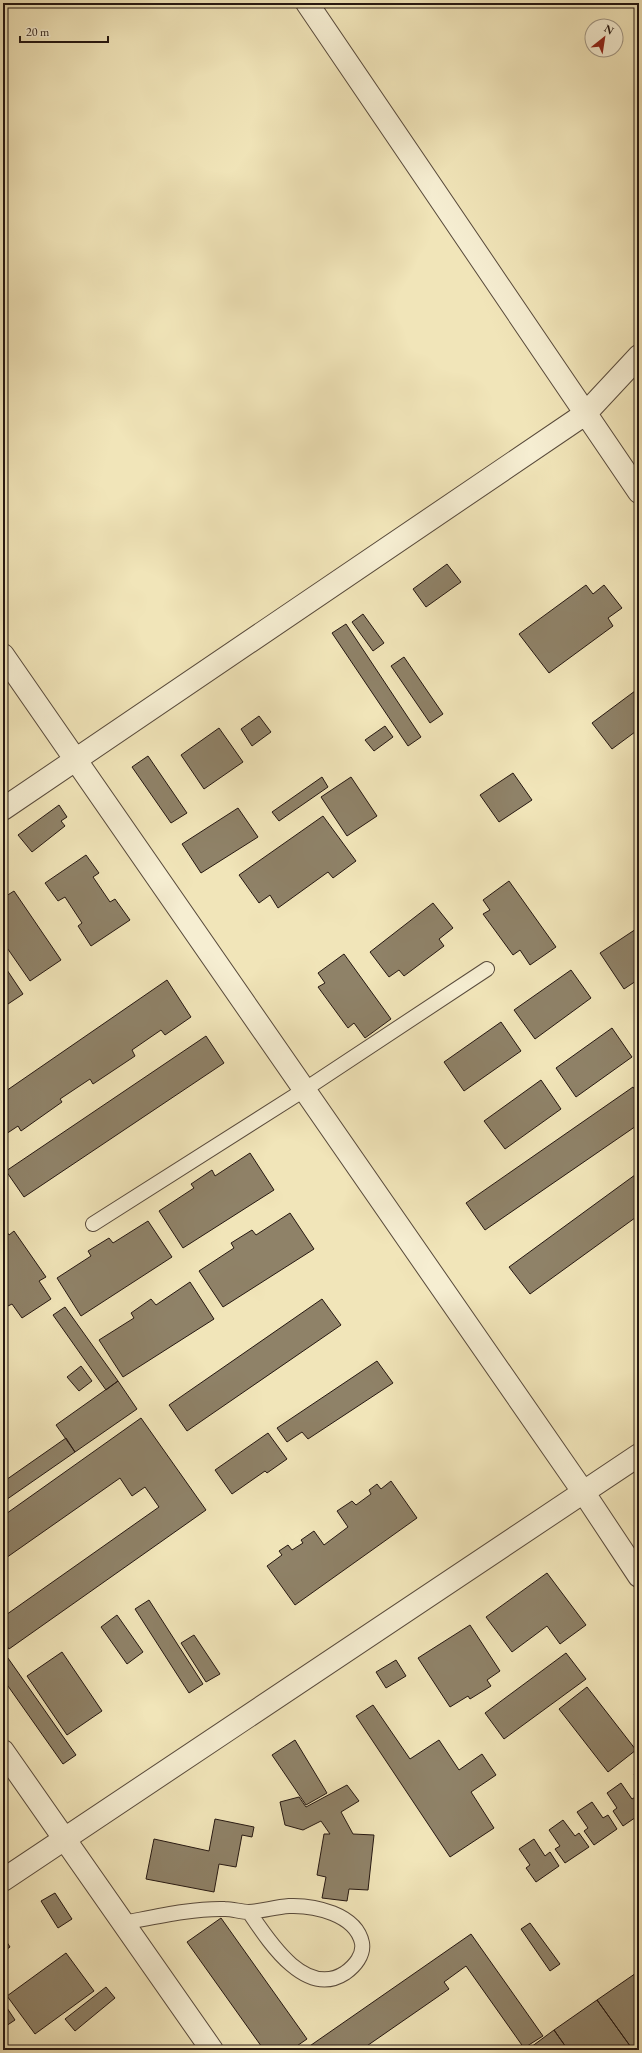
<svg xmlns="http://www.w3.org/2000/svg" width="642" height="2053" font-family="'EB Garamond',serif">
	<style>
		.building { fill: #8f8268; stroke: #251711 }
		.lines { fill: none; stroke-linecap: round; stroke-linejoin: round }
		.service-casing { stroke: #584a3b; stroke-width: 16 }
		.minor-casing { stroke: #584a3b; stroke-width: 24 }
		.service { stroke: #f6eed2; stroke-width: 14 }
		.minor { stroke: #f6eed2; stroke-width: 22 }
	</style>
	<rect width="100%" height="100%" fill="#f1e5b9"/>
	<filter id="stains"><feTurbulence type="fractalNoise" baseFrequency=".005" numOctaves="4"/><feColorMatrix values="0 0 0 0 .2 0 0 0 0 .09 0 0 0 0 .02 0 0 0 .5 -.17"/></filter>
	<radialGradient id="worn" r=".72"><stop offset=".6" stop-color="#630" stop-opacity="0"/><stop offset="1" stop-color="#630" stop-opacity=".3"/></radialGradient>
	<!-- building -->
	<path class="building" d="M 447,564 L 461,582 L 426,607 L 413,589 Z
		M 586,585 L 593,594 L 604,585 L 622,608 L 608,618 L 613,626 L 549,673 L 519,634 Z
		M 363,614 L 384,643 L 373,651 L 352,622 Z
		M 346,624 L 421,737 L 408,746 L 332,633 Z
		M 404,657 L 443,714 L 430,723 L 391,666 Z
		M 639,688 L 639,729 L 612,749 L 592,723 Z
		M 259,716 L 271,732 L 252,746 L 241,729 Z
		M 385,726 L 393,737 L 374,751 L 365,740 Z
		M 219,728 L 243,762 L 204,789 L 181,755 Z
		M 148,756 L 187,813 L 171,823 L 132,767 Z
		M 513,773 L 532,800 L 499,822 L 480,795 Z
		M 322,777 L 328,787 L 279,821 L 272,812 Z
		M 351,777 L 377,816 L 347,836 L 321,797 Z
		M 59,805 L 67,817 L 61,821 L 65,826 L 32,852 L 18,835 Z
		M 238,808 L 258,837 L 201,873 L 182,844 Z
		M 323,816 L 356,861 L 333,878 L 328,872 L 278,908 L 270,895 L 259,903 L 239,875 Z
		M 86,855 L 99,873 L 93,877 L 110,902 L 115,899 L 130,920 L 91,946 L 78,926 L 82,923 L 65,897 L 58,901 L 45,883 Z
		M 509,881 L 556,947 L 530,965 L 520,950 L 513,955 L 483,914 L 490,910 L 483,900 Z
		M 14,891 L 61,960 L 30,981 L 3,942 L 3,898 Z
		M 433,903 L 453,928 L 439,939 L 444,946 L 404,976 L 399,970 L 389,977 L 370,952 Z
		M 639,927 L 639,979 L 624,989 L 600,953 Z
		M 344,954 L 391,1019 L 365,1038 L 354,1023 L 348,1028 L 318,987 L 325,983 L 318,973 Z
		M 3,964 L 23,994 L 8,1004 L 3,997 Z
		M 571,970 L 591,998 L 535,1039 L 514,1010 Z
		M 167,980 L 191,1017 L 165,1035 L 161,1030 L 132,1050 L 135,1056 L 93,1084 L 90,1079 L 60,1099 L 62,1102 L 21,1131 L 18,1126 L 3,1136 L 3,1093 Z
		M 501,1022 L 521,1051 L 464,1091 L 444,1062 Z
		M 612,1028 L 632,1057 L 576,1097 L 556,1068 Z
		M 206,1036 L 224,1063 L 24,1197 L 6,1171 Z
		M 541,1080 L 561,1109 L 505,1149 L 484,1121 Z
		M 633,1087 L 639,1095 L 639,1124 L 485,1230 L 466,1203 Z
		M 250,1153 L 274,1190 L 183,1248 L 159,1211 L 194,1188 L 191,1184 L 212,1170 L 215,1176 Z
		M 639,1172 L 639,1215 L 530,1294 L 509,1267 Z
		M 290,1213 L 314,1249 L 223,1307 L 199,1271 L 234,1248 L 231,1243 L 252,1230 L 256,1235 Z
		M 148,1221 L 172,1257 L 81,1316 L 57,1278 L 91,1256 L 88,1251 L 109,1238 L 113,1243 Z
		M 3,1226 L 9,1235 L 14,1231 L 46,1277 L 39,1281 L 51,1299 L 22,1318 L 12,1304 L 6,1307 L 3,1303 Z
		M 190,1282 L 214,1319 L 123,1377 L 99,1340 L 134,1318 L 131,1313 L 151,1299 L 156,1305 Z
		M 322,1299 L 341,1325 L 187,1431 L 169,1405 Z
		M 65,1307 L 118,1381 L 106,1390 L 53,1315 Z
		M 377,1361 L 393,1383 L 308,1439 L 302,1432 L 287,1442 L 277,1428 Z
		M 81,1366 L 92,1381 L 79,1391 L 67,1377 Z
		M 118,1381 L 137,1409 L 75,1452 L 56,1425 Z
		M 141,1418 L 206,1510 L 9,1649 L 3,1640 L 3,1617 L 159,1507 L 145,1487 L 132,1496 L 120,1478 L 3,1560 L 3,1516 Z
		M 268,1433 L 287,1459 L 267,1473 L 265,1471 L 232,1494 L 215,1470 Z
		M 66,1438 L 75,1452 L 3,1502 L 3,1482 Z
		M 391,1481 L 417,1518 L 295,1605 L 267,1566 L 282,1555 L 279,1551 L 288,1545 L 292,1550 L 303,1543 L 301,1540 L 314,1531 L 324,1545 L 348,1527 L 337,1511 L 352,1501 L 356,1505 L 371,1494 L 369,1490 L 377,1484 L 381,1489 Z
		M 547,1573 L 586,1625 L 560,1644 L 547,1626 L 512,1652 L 486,1617 Z
		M 149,1600 L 203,1684 L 189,1693 L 135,1609 Z
		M 117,1615 L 143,1652 L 127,1664 L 101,1627 Z
		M 470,1625 L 500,1671 L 487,1680 L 491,1686 L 470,1699 L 468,1696 L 450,1707 L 418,1658 Z
		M 194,1635 L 220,1674 L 206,1682 L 181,1643 Z
		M 3,1651 L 76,1755 L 63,1764 L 3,1679 Z
		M 62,1652 L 102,1711 L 67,1735 L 27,1676 Z
		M 566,1653 L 586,1679 L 504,1739 L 485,1713 Z
		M 396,1660 L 406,1676 L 386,1688 L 376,1672 Z
		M 587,1687 L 636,1750 L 608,1772 L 559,1709 Z
		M 373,1705 L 410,1759 L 439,1740 L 459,1770 L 482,1754 L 496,1775 L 471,1792 L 494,1828 L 450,1857 L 356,1716 Z
		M 295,1740 L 327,1793 L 306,1805 L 272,1755 Z
		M 639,1771 L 639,1781 L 634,1774 Z
		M 621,1783 L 632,1799 L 637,1796 L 639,1799 L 639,1815 L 623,1826 L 613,1811 L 617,1808 L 607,1793 Z
		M 347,1785 L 359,1801 L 341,1812 L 353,1834 L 374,1835 L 368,1890 L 349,1889 L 347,1901 L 322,1898 L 326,1877 L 317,1875 L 324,1834 L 330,1834 L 321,1821 L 303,1830 L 285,1825 L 280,1802 L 299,1797 L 306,1807 Z
		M 592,1802 L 603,1818 L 608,1815 L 617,1829 L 594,1845 L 584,1831 L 588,1828 L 577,1812 Z
		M 215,1819 L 254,1827 L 252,1837 L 242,1835 L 236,1867 L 219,1864 L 214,1892 L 146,1879 L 154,1839 L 209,1851 Z
		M 563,1820 L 575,1836 L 579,1833 L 589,1847 L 565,1863 L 555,1849 L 560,1846 L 549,1830 Z
		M 534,1839 L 545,1856 L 550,1852 L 559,1866 L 536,1882 L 526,1868 L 530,1865 L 519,1849 Z
		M 55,1893 L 72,1919 L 58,1928 L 41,1901 Z
		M 221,1918 L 307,2039 L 291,2050 L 264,2050 L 187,1942 Z
		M 530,1923 L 560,1964 L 550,1971 L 521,1929 Z
		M 471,1934 L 543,2036 L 524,2048 L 466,1966 L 444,1982 L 449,1989 L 361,2050 L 304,2050 Z
		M 3,1936 L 10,1947 L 3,1952 Z
		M 66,1953 L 94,1991 L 35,2034 L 7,1996 Z
		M 639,1971 L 639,2048 L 633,2050 L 597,2000 Z
		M 106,1987 L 115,1998 L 75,2031 L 65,2019 Z
		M 597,2000 L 633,2050 L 568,2050 L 554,2030 Z
		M 3,2002 L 15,2020 L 3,2028 Z
		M 554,2030 L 568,2050 L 527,2050 Z"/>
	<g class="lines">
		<!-- service casing -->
		<g class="service-casing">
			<path id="service" d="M 93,1224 L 304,1090 L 487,969
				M 123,1923 C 155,1917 193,1908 225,1909 C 233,1909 241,1912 249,1912 C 263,1911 275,1907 289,1906 C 314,1905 356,1914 362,1943 C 364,1955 355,1966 345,1973 C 305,1999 268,1940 249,1912"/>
		</g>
		<!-- minor casing -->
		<g class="minor-casing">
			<path id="minor" d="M 307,3 L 639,492
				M 3,655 L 584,1493 L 639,1576
				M 3,809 L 585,414 L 639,356
				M 3,1751 L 212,2050
				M 3,1880 L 639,1455"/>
		</g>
		<!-- service -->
		<use href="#service" class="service"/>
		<!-- minor -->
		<use href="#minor" class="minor"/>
	</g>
	<!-- margin -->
	<rect width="642" height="2053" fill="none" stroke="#f1e5b9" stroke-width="16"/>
	<rect x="4" y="4" width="634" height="2045" fill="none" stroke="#251711" stroke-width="2"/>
	<rect x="8" y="8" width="626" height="2037" fill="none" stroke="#251711"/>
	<!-- north arrow -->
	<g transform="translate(604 38) rotate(30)"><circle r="19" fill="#f6eed2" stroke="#a29885"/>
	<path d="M0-3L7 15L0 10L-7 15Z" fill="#8f2418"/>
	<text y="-6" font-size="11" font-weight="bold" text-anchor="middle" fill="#251711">N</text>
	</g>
	<!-- scale -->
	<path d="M20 36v6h88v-6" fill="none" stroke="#251711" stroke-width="2"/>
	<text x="26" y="36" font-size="12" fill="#251711" stroke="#f6eed2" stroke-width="3" paint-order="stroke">20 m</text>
	<rect width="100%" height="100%" filter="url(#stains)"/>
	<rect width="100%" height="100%" fill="url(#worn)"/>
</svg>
